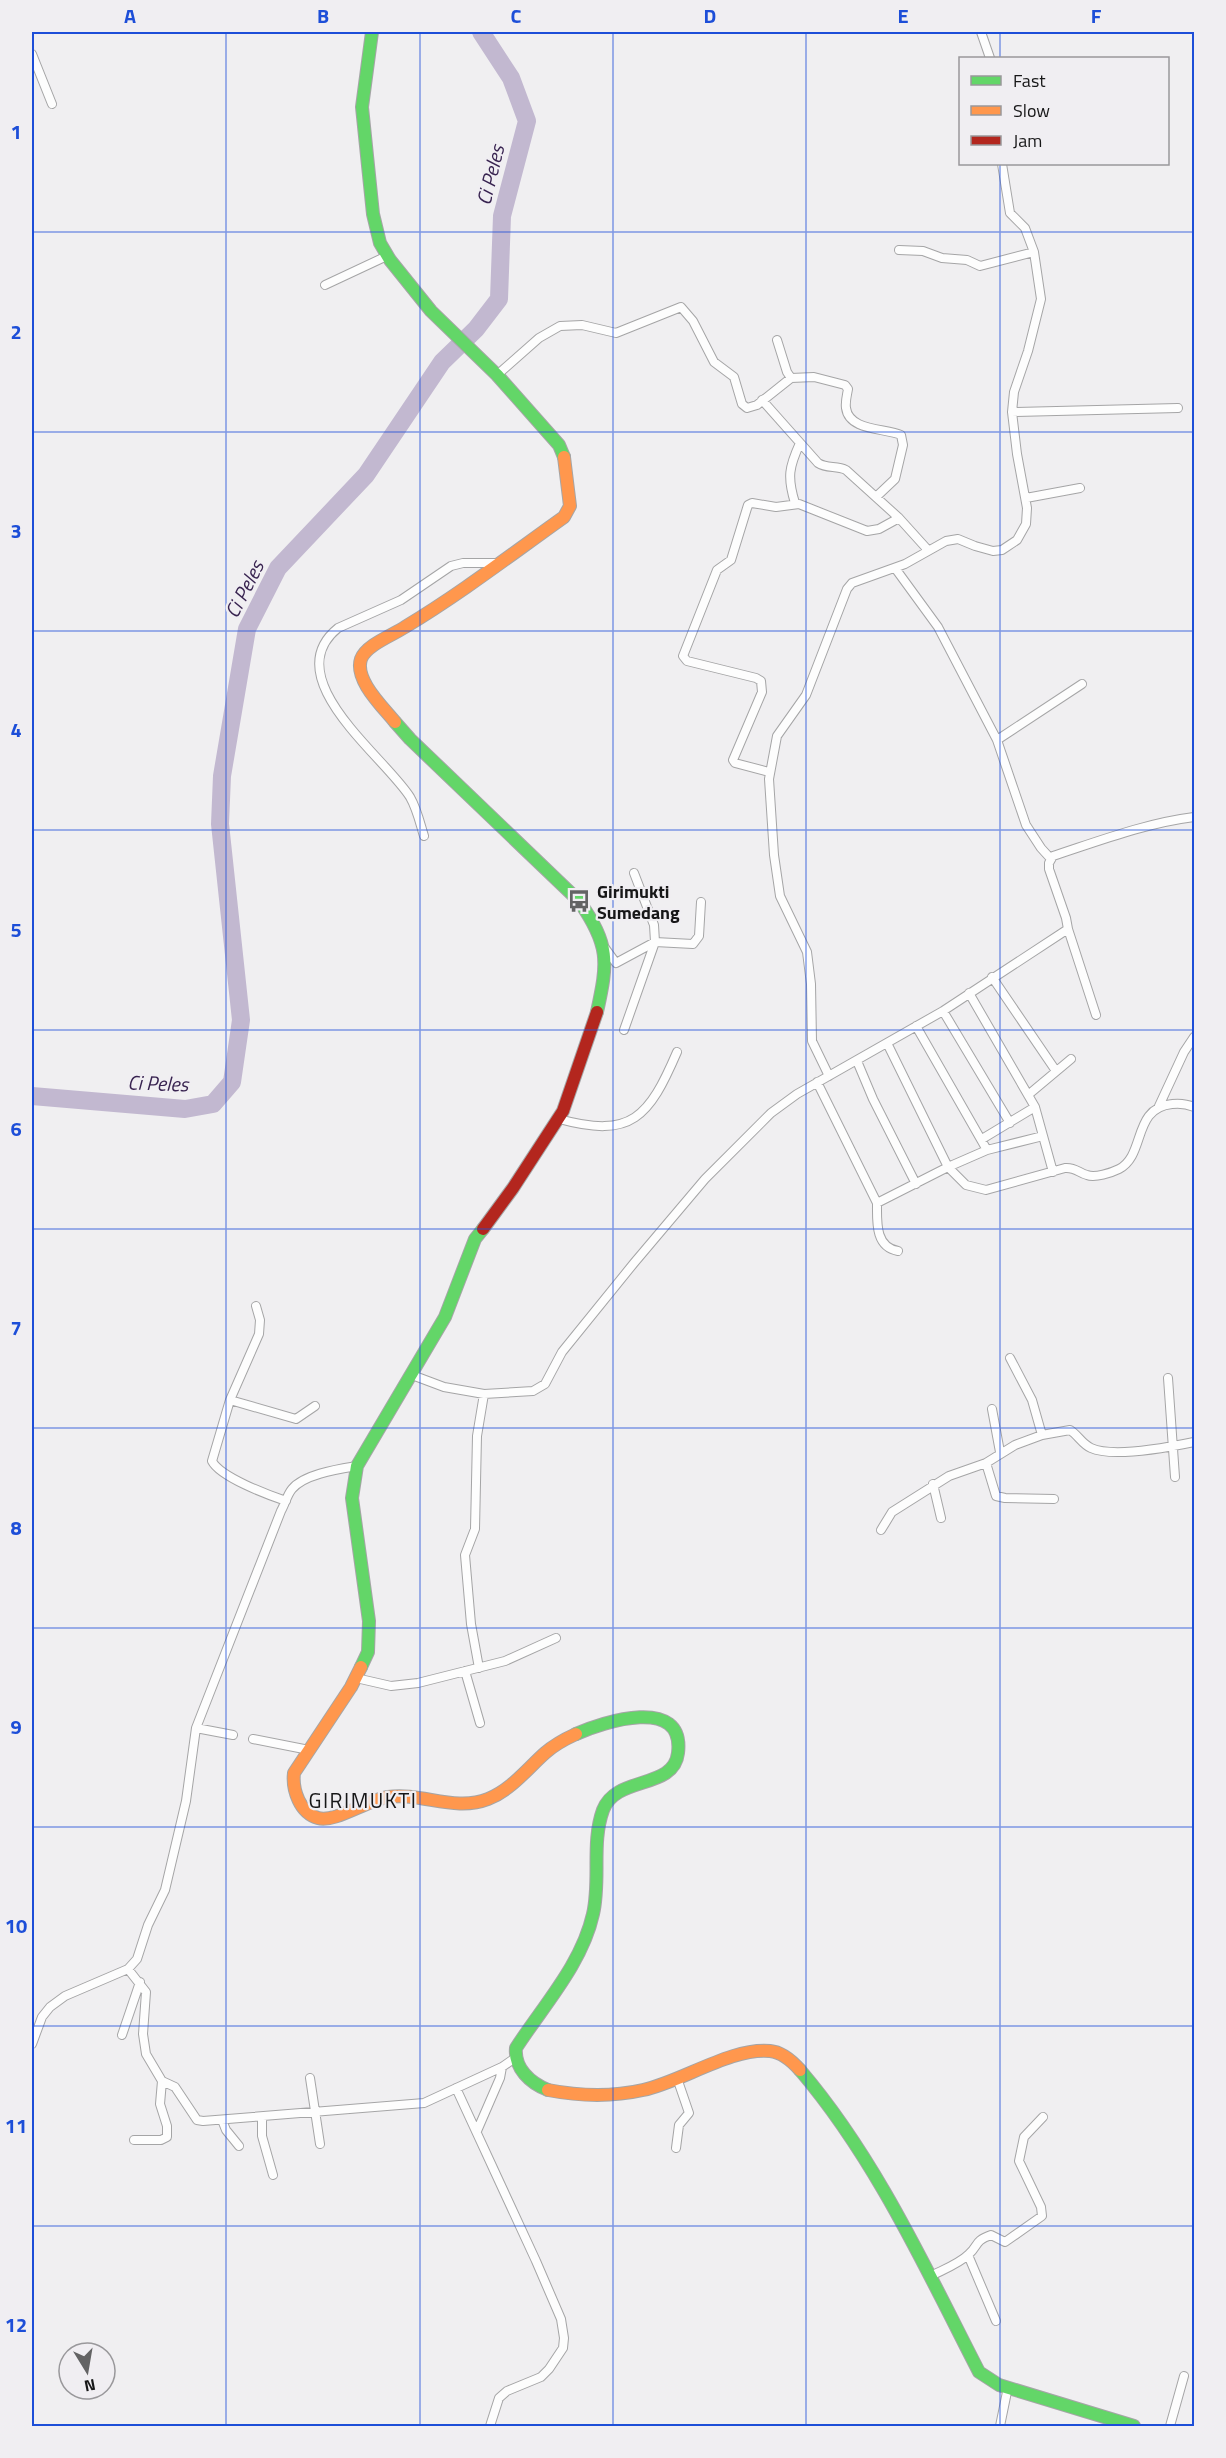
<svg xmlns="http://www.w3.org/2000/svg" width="1226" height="2458" font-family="'Titillium Web',sans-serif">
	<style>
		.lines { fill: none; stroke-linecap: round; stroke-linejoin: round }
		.river { stroke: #c2b8d0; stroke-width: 18 }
		.street-casing { stroke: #a5a5a6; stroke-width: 10 }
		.fast-casing { stroke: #a5a5a6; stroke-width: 14 }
		.slow-casing { stroke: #a5a5a6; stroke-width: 14 }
		.jam-casing { stroke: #a5a5a6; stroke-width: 14 }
		.street { stroke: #fdfdfd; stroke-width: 8 }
		.fast { stroke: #63d668; stroke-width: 12 }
		.slow { stroke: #ff974d; stroke-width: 12 }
		.jam { stroke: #b3261e; stroke-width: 12 }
		.grid { fill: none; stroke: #1d4ed8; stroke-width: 1.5; stroke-opacity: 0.55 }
		.labels { text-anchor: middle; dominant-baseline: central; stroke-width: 4.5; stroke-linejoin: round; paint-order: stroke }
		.poi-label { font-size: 18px; font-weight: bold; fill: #171718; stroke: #f0eef2; text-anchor: start }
		.water-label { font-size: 20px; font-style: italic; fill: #382350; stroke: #f0eef2 }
		.quarter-label { font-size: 21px; letter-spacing: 1.5px; fill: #171718; stroke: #f0eef2 }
		.neatline { fill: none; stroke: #1d4ed8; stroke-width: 2 }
		.grid-label { font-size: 20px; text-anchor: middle; font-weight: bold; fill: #1d4ed8 }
	</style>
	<rect width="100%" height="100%" fill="#f0eff1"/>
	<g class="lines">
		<!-- river -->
		<path class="river" d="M 32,1096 L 185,1109 L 213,1104 L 232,1082 L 241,1020 L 220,824 L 222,776 L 247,629 L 278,568 L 366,475 L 442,362 L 476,329 L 499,299 L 502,216 L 527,121 L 511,78 L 481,32"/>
		<!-- street casing -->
		<g class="street-casing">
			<path id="street" d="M 981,32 L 990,58
				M 32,54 L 52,104
				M 899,250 L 923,251 L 942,258 L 967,260 L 980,266 L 1034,252
				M 325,285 L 387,256
				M 777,340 L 787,372 L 791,378 L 814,377 L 845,385 L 848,389 C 847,395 845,402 846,408 C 849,431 885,428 901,435 L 903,445 L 895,479 L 876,497
				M 497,375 L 539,338 L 560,326 L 582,325 L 616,333 L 681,307 L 693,321 L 714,362 L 734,377 L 742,404 L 747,408 L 757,405 L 791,378
				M 762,400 L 818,463 C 827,469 837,465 846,470 L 899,518 L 927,549
				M 1012,412 L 1178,408
				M 1026,498 L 1080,488
				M 795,503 C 787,477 789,467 800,443
				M 895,568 L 938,627 L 997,740 L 1026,825 L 1041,848 L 1051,859
				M 997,740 L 1082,684
				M 769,772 L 735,763 L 733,760 L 762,692 L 761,681 L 756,678 L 687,661 L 683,656 L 717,570 L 731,560 L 748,505 L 752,503 L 776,507 L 799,504 L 867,531 L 879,529 L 899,518
				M 424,836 C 420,823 417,809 410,797 C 385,757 276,678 338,628 L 401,600 L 451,566 L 463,563 L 498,563
				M 1068,929 L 1096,1015
				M 605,948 L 616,963 L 655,942 L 693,944 L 699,936 L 701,902
				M 992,977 L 1056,1071
				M 969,993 L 1035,1107 L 1053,1172
				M 943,1011 L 1010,1123
				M 624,1030 L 655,942 L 654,925 L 634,873
				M 887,1043 L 948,1167 L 966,1185 L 986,1190 L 1065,1168 C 1075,1167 1079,1173 1087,1175 C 1095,1178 1111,1173 1119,1169 C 1146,1155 1132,1108 1172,1104 C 1180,1103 1187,1104 1194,1107
				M 857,1061 L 873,1099 L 916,1184
				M 829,1076 L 812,1041 L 811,984 L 807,952 L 780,896 L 774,855 L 769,779 L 777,736 L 806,695 L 847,589 L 852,583 L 905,564 L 946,541 L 958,539 L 975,546 L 993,551 L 1002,550 L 1017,540 L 1026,524 L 1027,508 L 1017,454 L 1012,412 L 1014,392 L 1028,351 L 1041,299 L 1034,252 L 1025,228 L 1010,213 L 1002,164
				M 817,1082 L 877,1203 C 877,1222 875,1247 898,1251
				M 1028,1095 L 1071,1059
				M 1159,1106 L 1184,1052 L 1194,1037
				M 559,1119 C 632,1139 649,1117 677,1052
				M 982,1139 L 1035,1107
				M 987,1150 L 1043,1136
				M 877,1203 L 948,1167 L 987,1150 L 916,1026
				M 256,1306 L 260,1320 L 259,1334 L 230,1400 L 212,1461 C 220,1477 268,1495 286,1501
				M 1010,1358 L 1032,1400 L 1042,1435
				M 412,1375 L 444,1387 L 484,1394 L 533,1391 L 545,1384 L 562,1352 L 634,1263 L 705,1179 L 771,1113 L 797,1094 L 943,1011 L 1068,929 L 1066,918 L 1049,869 L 1049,863 L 1053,856 C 1099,841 1146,823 1194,817
				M 1168,1378 L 1175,1477
				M 230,1400 L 296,1419 L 315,1406
				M 992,1409 L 1000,1452
				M 986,1463 L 996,1496 L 1005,1498 L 1054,1499
				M 933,1484 L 941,1518
				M 881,1530 L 892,1512 L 949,1476 L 986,1463 L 1015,1445 L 1042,1435 L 1070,1430 C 1078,1435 1082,1444 1091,1448 C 1113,1458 1170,1447 1194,1442
				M 479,1668 L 471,1624 L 465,1555 L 475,1529 L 477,1436 L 484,1394
				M 465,1671 L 480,1723
				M 356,1678 L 391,1686 L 418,1683 L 505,1661 L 556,1638
				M 196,1728 L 233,1735
				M 253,1739 L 309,1750
				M 128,1969 L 146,1992 L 143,2034 L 146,2054 L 162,2081 L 175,2087 L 197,2120 L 203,2121 L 424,2103 L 502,2067 L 515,2058
				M 122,2035 L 140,1982
				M 32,2044 L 42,2017 L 50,2007 L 65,1996 L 128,1969 L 137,1959 L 148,1925 L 165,1890 L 186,1801 L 196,1728 L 281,1511 C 285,1504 287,1495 292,1489 C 304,1474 339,1469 357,1466
				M 310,2078 L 320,2144
				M 456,2088 L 536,2261 L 561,2319 L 564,2338 L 563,2348 L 549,2369 L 541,2377 L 507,2391 L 499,2398 L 490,2426
				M 262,2117 L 262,2136 L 273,2175
				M 222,2120 L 226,2130 L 239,2146
				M 477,2131 L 500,2078 L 502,2067
				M 134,2140 L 161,2140 L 167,2137 L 167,2126 L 160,2104 L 162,2081
				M 676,2148 L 679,2125 L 689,2113 L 677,2078
				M 968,2255 L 996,2321
				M 929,2277 C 942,2270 959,2264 969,2254 C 979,2245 974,2241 991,2235 L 1005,2242 L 1042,2216 L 1041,2207 L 1019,2161 L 1024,2137 L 1043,2117
				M 1000,2426 L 1008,2387
				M 1170,2426 L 1184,2376"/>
		</g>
		<!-- fast casing -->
		<g class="fast-casing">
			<path id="fast" d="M 372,32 L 362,107 L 373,214 L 380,243 L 390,260 L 431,311 L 497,375 L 559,445 L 564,457
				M 395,722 L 410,739 L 579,901 C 610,945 608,962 597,1012
				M 361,1667 L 368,1652 L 369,1621 L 352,1498 L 357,1466 L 445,1317 L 475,1239 L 483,1229
				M 800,2070 C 876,2159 926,2269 979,2372 L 999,2385 L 1134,2426
				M 548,2090 C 530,2083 514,2068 516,2048 C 543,2006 582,1964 593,1914 C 601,1880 591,1843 603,1810 C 616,1775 674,1790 678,1753 C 685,1695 603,1722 576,1734"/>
		</g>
		<!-- slow casing -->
		<g class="slow-casing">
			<path id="slow" d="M 395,722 C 383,707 354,680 361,659 C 366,645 393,635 405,627 C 460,594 512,554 564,517 L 570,506 L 564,457
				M 361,1667 L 351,1687 L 294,1773 C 292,1790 300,1813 318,1818 C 335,1823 367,1800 388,1797 C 421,1792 455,1812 488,1799 C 511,1790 527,1769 545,1753 C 554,1745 565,1739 576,1734
				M 548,2090 C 579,2096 612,2097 643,2090 C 681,2082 732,2047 770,2051 C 782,2052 792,2061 800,2070"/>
		</g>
		<!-- jam casing -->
		<g class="jam-casing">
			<path id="jam" d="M 483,1229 L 513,1188 L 563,1111 L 597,1012"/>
		</g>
		<!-- street -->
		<use href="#street" class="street"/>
		<!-- fast -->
		<use href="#fast" class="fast"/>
		<!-- slow -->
		<use href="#slow" class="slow"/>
		<!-- jam -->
		<use href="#jam" class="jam"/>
	</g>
	<!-- grid -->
	<path class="grid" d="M 226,32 L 226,2426M 420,32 L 420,2426M 613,32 L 613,2426M 806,32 L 806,2426M 1000,32 L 1000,58M 1000,164 L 1000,2426M 32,232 L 1194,232M 32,432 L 1194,432M 32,631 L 1194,631M 32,830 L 1194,830M 32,1030 L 1194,1030M 32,1229 L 1194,1229M 32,1428 L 1194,1428M 32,1628 L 1194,1628M 32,1827 L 1194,1827M 32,2026 L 1194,2026M 32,2226 L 1194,2226"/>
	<!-- icons -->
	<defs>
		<g id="bus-bare" transform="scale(1.8)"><path d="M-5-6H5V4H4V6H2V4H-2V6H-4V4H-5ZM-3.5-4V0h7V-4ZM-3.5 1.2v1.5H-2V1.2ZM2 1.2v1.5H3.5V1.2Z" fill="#636364" stroke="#f0eef2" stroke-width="2.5" paint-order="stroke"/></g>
	</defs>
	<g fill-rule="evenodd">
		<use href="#bus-bare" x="579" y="901"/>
	</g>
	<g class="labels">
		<!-- poi labels -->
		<g class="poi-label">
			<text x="597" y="891">Girimukti<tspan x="597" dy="21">Sumedang</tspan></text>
		</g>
		<!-- water labels -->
		<g class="water-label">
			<text transform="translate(490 175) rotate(-76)">Ci Peles</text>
			<text transform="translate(244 589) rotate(-63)">Ci Peles</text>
			<text transform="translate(158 1083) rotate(2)">Ci Peles</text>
		</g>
		<!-- quarter labels -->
		<g class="quarter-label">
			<text x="363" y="1800">GIRIMUKTI</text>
		</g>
	</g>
	<!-- border -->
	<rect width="1226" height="2458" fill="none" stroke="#f0eef2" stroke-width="66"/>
	<!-- legend -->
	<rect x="959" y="57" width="210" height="108" fill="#f0eef2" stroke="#99989b" stroke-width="1.5"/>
	<rect x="971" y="76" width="30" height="9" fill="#63d668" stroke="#99989b" stroke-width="1.5"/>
	<text x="1013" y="87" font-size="18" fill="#171718">Fast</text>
	<rect x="971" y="106" width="30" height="9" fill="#ff974d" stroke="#99989b" stroke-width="1.5"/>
	<text x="1013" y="117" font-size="18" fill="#171718">Slow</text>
	<rect x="971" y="136" width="30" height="9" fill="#b3261e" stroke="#99989b" stroke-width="1.5"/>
	<text x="1013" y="147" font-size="18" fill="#171718">Jam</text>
	<!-- north arrow -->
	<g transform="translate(87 2371) rotate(169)"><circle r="28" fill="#f0eef2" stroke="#99989b" stroke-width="1.5"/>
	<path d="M0-4.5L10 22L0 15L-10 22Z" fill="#636364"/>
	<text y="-9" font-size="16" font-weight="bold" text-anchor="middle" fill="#171718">N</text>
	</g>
	<rect x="33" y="33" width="1160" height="2392" class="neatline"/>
	<g class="grid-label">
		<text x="130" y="23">A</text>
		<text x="323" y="23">B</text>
		<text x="516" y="23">C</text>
		<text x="710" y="23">D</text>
		<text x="903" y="23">E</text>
		<text x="1096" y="23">F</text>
		<text x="16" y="139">1</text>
		<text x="16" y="339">2</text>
		<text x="16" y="538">3</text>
		<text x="16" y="737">4</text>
		<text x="16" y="937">5</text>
		<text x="16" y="1136">6</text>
		<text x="16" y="1335">7</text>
		<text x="16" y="1535">8</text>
		<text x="16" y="1734">9</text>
		<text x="16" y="1933">10</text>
		<text x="16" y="2133">11</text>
		<text x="16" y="2332">12</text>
	</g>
</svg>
